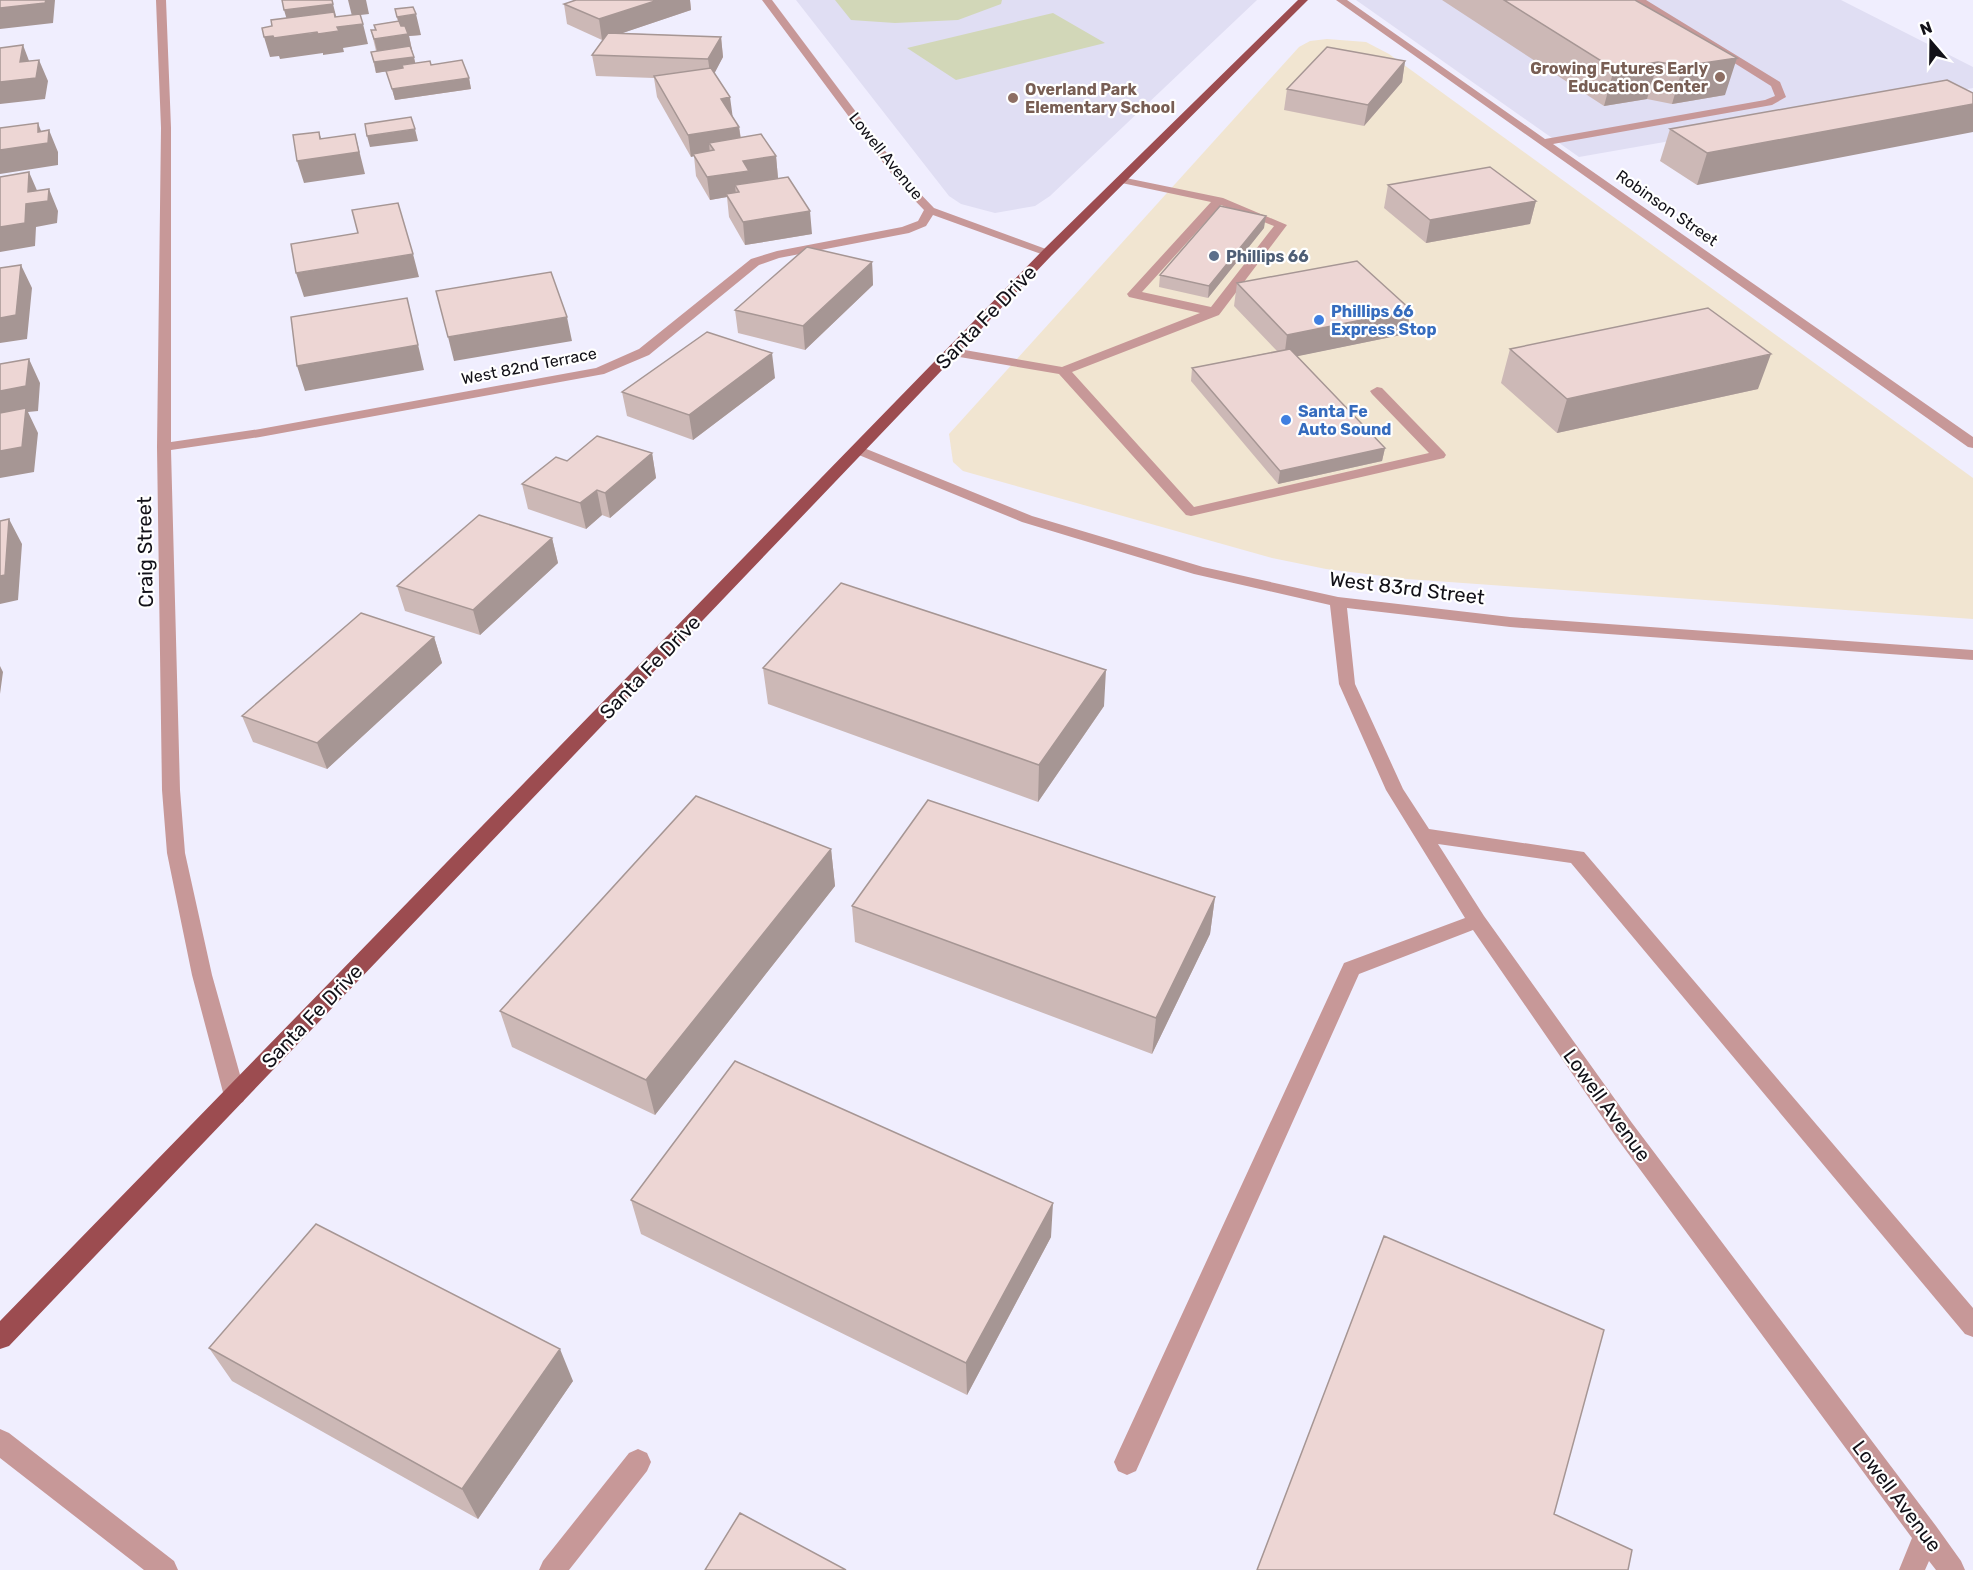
<svg xmlns="http://www.w3.org/2000/svg" width="1973" height="1570" font-family="Rubik,sans-serif">
	<style>
		.commercial { fill: #f1e5d1 }
		.built { fill: #e0def3 }
		.green { fill: #d2d7b8 }
		.lines { fill: none; stroke-linecap: round; stroke-linejoin: round }
		.minor { fill: #c79898; fill-rule: evenodd }
		.major { fill: #9c4c50; fill-rule: evenodd }
		.wall { fill: #ccb8b6 }
		.shaded-wall { fill: #a69694 }
		.building { fill: #edd6d4; stroke: #a69694; stroke-width: 1.5 }
		.education-dot { fill: #8d6e63; stroke: #fff; stroke-width: 2 }
		.service-dot { fill: #5c6f8a; stroke: #fff; stroke-width: 2 }
		.shop-dot { fill: #3f7fe0; stroke: #fff; stroke-width: 2 }
		.labels { text-anchor: middle; dominant-baseline: central; stroke-width: 4.5; stroke-linejoin: round; paint-order: stroke }
		.far-education-label { font-size: 16px; font-weight: bold; fill: #785e54; stroke: #fff; text-anchor: end }
		.far-street-label { font-size: 16px; fill: #121118; stroke: #fff }
		.far-service-label { font-size: 16px; font-weight: bold; fill: #4e5e75; stroke: #fff; text-anchor: start }
		.far-shop-label { font-size: 16px; font-weight: bold; fill: #366cbe; stroke: #fff; text-anchor: start }
		.street-label { font-size: 20px; fill: #121118; stroke: #fff }
	</style>
	<rect width="100%" height="100%" fill="#f0eefe"/>
	<!-- commercial -->
	<path class="commercial" d="M 1327,39 L 1366,42 L 1389,54 L 1973,478 L 1973,619 L 1407,579 L 1326,569 L 1272,558 L 963,471 L 953,462 L 949,434 L 1299,47 L 1310,41 Z"/>
	<!-- built -->
	<path class="built" d="M 796,0 L 1257,0 L 1050,196 L 1035,206 L 995,213 L 961,204 L 949,196 Z
		M 1356,0 L 1841,0 L 1973,67 L 1973,88 L 1579,157 Z"/>
	<!-- green -->
	<path class="green" d="M 835,0 L 1002,0 L 1001,4 L 958,20 L 895,23 L 851,20 Z
		M 1053,13 L 1105,43 L 956,80 L 907,48 Z"/>
	<g class="lines">
		<!-- minor -->
		<path class="minor" d="M 156,0 L 166,0 L 171,128 L 171,442 L 260,429 L 596,368 L 639,349 L 751,259 L 777,251 L 902,227 L 918,221 L 924,210 L 899,184 L 762,0 L 772,0 L 907,180 L 934,208 L 1054,252 L 1048,256 L 1044,255 L 933,215 L 926,226 L 909,233 L 779,258 L 759,265 L 649,355 L 604,374 L 260,437 L 171,450 L 180,790 L 185,853 L 212,975 L 246,1096 L 243,1102 L 235,1105 L 227,1102 L 224,1096 L 192,975 L 167,853 L 162,790 L 157,447 L 161,128 Z
			M 1336,0 L 1347,0 L 1545,139 L 1765,100 L 1775,96 L 1771,86 L 1634,0 L 1646,0 L 1780,82 L 1786,97 L 1772,105 L 1553,144 L 1973,437 L 1973,448 L 1968,447 Z
			M 1121,177 L 1223,198 L 1287,225 L 1219,315 L 1072,372 L 1194,507 L 1429,453 L 1372,394 L 1370,391 L 1377,387 L 1382,388 L 1444,452 L 1446,455 L 1444,458 L 1191,516 L 1186,515 L 1059,374 L 948,355 L 946,352 L 953,348 L 1062,367 L 1200,313 L 1129,297 L 1127,294 L 1211,202 L 1117,182 L 1115,180 ZM 1221,205 L 1274,226 L 1211,307 L 1142,292 Z
			M 859,446 L 1032,516 L 1203,567 L 1338,597 L 1510,617 L 1973,650 L 1973,660 L 1510,627 L 1347,608 L 1355,684 L 1403,789 L 1429,829 L 1584,852 L 1973,1308 L 1973,1337 L 1965,1334 L 1571,863 L 1438,844 L 1484,916 L 1632,1123 L 1936,1526 L 1961,1561 L 1965,1570 L 1936,1570 L 1929,1561 L 1925,1570 L 1899,1570 L 1912,1538 L 1616,1137 L 1473,930 L 1359,974 L 1136,1471 L 1127,1475 L 1118,1471 L 1114,1462 L 1118,1453 L 1344,963 L 1465,918 L 1386,790 L 1339,684 L 1330,605 L 1194,574 L 1022,522 L 854,453 L 852,450 L 854,447 Z
			M 0,1429 L 9,1433 L 174,1561 L 178,1570 L 144,1570 L 0,1458 Z
			M 638,1449 L 647,1453 L 651,1462 L 647,1471 L 569,1570 L 539,1570 L 543,1561 L 629,1453 Z"/>
		<!-- major -->
		<path class="major" d="M 1298,0 L 1308,0 L 1052,255 L 9,1346 L 0,1349 L 0,1321 L 1044,249 Z"/>
	</g>
	<!-- wall -->
	<path class="wall" d="M 576,0 L 690,0 L 691,10 L 622,33 L 721,37 L 723,57 L 714,73 L 732,116 L 739,127 L 741,138 L 776,156 L 778,178 L 812,234 L 745,245 L 729,217 L 727,197 L 710,200 L 696,176 L 694,156 L 691,157 L 657,97 L 654,78 L 596,76 L 592,55 L 603,39 L 602,40 L 567,24 L 564,4 Z
		M 1442,0 L 1635,0 L 1725,95 L 1672,104 L 1647,99 L 1604,106 Z
		M 395,9 L 421,35 L 409,36 L 415,63 L 431,65 L 469,78 L 471,89 L 395,100 L 387,71 L 376,73 L 371,52 L 376,51 L 371,30 L 375,30 L 374,25 L 398,21 Z
		M 1405,61 L 1402,82 L 1364,126 L 1284,110 L 1287,89 Z
		M 1973,93 L 1697,185 L 1660,161 L 1670,129 Z
		M 1388,185 L 1536,201 L 1530,224 L 1426,243 L 1384,208 Z
		M 1264,228 L 1208,298 L 1159,287 L 1160,275 Z
		M 872,262 L 873,285 L 805,350 L 738,333 L 735,310 Z
		M 1237,283 L 1406,334 L 1297,356 L 1385,448 L 1382,461 L 1278,484 L 1191,381 L 1192,368 L 1277,351 L 1234,306 Z
		M 1510,349 L 1758,389 L 1557,433 L 1501,383 Z
		M 775,378 L 693,440 L 627,416 L 622,392 Z
		M 652,453 L 656,478 L 610,518 L 602,515 L 586,529 L 528,509 L 522,484 L 567,461 Z
		M 552,538 L 558,563 L 480,635 L 405,611 L 397,586 Z
		M 434,637 L 442,663 L 327,769 L 253,742 L 242,716 Z
		M 763,668 L 1104,706 L 1038,802 L 768,704 Z
		M 831,849 L 835,886 L 655,1115 L 512,1047 L 500,1011 Z
		M 1215,897 L 1210,934 L 1152,1054 L 855,942 L 852,906 Z
		M 631,1200 L 1051,1237 L 967,1395 L 641,1234 Z
		M 209,1348 L 573,1381 L 478,1519 L 232,1381 Z"/>
	<!-- shaded-wall -->
	<path class="shaded-wall" d="M 46,0 L 55,0 L 53,23 L 0,29 L 0,8 Z
		M 332,0 L 338,24 L 363,24 L 368,44 L 343,48 L 344,52 L 323,55 L 323,53 L 280,59 L 279,56 L 270,57 L 264,37 L 338,31 L 290,30 L 284,10 Z
		M 348,0 L 366,0 L 369,14 L 352,16 Z
		M 658,0 L 690,0 L 691,10 L 602,40 L 599,19 Z
		M 416,14 L 421,35 L 409,36 L 413,55 L 379,59 L 374,39 L 402,35 L 397,17 Z
		M 721,37 L 723,57 L 711,80 L 708,59 Z
		M 23,45 L 31,66 L 39,60 L 48,81 L 45,99 L 0,104 L 0,82 L 20,62 Z
		M 414,57 L 416,67 L 376,73 L 374,62 Z
		M 1737,58 L 1725,95 L 1672,104 L 1683,66 Z
		M 1405,61 L 1402,82 L 1364,126 L 1368,105 Z
		M 1658,62 L 1647,99 L 1604,106 L 1614,69 Z
		M 469,78 L 471,89 L 395,100 L 392,89 Z
		M 730,97 L 733,119 L 721,99 Z
		M 1973,104 L 1973,132 L 1697,185 L 1707,153 Z
		M 38,123 L 46,144 L 49,130 L 58,152 L 58,165 L 0,174 L 0,150 L 38,132 Z
		M 739,127 L 742,149 L 714,150 L 709,143 L 710,154 L 693,154 L 694,156 L 691,157 L 688,135 Z
		M 415,129 L 418,141 L 370,147 L 367,136 Z
		M 319,132 L 326,154 L 355,134 L 365,174 L 304,183 L 297,161 L 320,139 Z
		M 776,156 L 778,178 L 739,192 L 735,185 L 736,195 L 726,194 L 727,197 L 710,200 L 707,177 L 743,161 Z
		M 29,172 L 39,195 L 49,189 L 58,211 L 57,223 L 36,227 L 35,246 L 0,252 L 0,227 L 28,192 Z
		M 1536,201 L 1530,224 L 1426,243 L 1430,220 Z
		M 810,211 L 812,234 L 745,245 L 743,222 Z
		M 1266,216 L 1264,228 L 1208,298 L 1209,286 Z
		M 413,254 L 419,277 L 304,297 L 296,273 Z
		M 872,262 L 873,285 L 805,350 L 803,326 Z
		M 21,265 L 32,288 L 27,339 L 0,343 L 0,318 Z
		M 407,298 L 424,370 L 305,391 L 297,366 Z
		M 1411,310 L 1406,334 L 1284,359 L 1287,335 Z
		M 567,317 L 572,341 L 454,361 L 448,337 Z
		M 772,353 L 775,378 L 693,440 L 689,415 Z
		M 1771,354 L 1758,389 L 1557,433 L 1567,399 Z
		M 29,359 L 40,383 L 38,411 L 28,412 L 38,433 L 34,472 L 0,478 L 0,391 Z
		M 1385,448 L 1382,461 L 1278,484 L 1280,471 Z
		M 652,453 L 656,478 L 610,518 L 605,493 Z
		M 597,490 L 602,515 L 586,529 L 580,503 Z
		M 9,519 L 22,544 L 18,600 L 0,604 L 0,576 Z
		M 552,538 L 558,563 L 480,635 L 473,610 Z
		M 434,637 L 442,663 L 327,769 L 317,743 Z
		M 0,666 L 3,672 L 0,694 Z
		M 1106,670 L 1104,706 L 1038,802 L 1039,765 Z
		M 831,849 L 835,886 L 655,1115 L 646,1080 Z
		M 1215,897 L 1210,934 L 1152,1054 L 1156,1018 Z
		M 1053,1203 L 1051,1237 L 967,1395 L 966,1363 Z
		M 560,1349 L 573,1381 L 478,1519 L 462,1489 Z"/>
	<!-- building -->
	<path class="building" d="M 0,0 L 46,0 L 45,3 L 0,8 Z
		M 282,0 L 332,0 L 333,4 L 284,10 Z
		M 576,0 L 658,0 L 599,19 L 564,4 Z
		M 1504,0 L 1635,0 L 1737,58 L 1683,66 L 1658,62 L 1614,69 Z
		M 413,7 L 416,14 L 397,17 L 395,9 Z
		M 334,12 L 335,17 L 360,14 L 363,24 L 337,27 L 339,31 L 318,34 L 317,32 L 274,38 L 273,36 L 264,37 L 262,28 L 272,26 L 271,20 Z
		M 399,21 L 401,26 L 405,26 L 408,34 L 374,39 L 371,30 L 376,30 L 374,25 Z
		M 608,33 L 721,37 L 708,59 L 592,55 Z
		M 23,45 L 20,62 L 39,60 L 36,78 L 0,82 L 0,48 Z
		M 410,46 L 414,57 L 374,62 L 371,52 Z
		M 1327,47 L 1405,61 L 1368,105 L 1287,89 Z
		M 462,60 L 469,78 L 392,89 L 386,71 L 403,68 L 402,65 L 430,61 L 431,65 Z
		M 711,68 L 730,97 L 721,99 L 739,127 L 688,135 L 654,76 Z
		M 1947,80 L 1973,93 L 1973,104 L 1707,153 L 1670,129 Z
		M 411,117 L 415,129 L 367,136 L 365,124 Z
		M 38,123 L 38,132 L 49,130 L 48,143 L 0,150 L 0,128 Z
		M 319,132 L 320,139 L 355,134 L 359,152 L 297,161 L 293,135 Z
		M 761,134 L 776,156 L 743,161 L 749,171 L 707,177 L 693,154 L 714,150 L 709,143 Z
		M 1490,167 L 1536,201 L 1430,220 L 1388,185 Z
		M 29,172 L 28,192 L 49,189 L 48,201 L 26,204 L 25,223 L 0,227 L 0,177 Z
		M 788,177 L 810,211 L 743,222 L 726,194 L 739,192 L 735,185 Z
		M 398,203 L 413,254 L 296,273 L 291,244 L 358,233 L 352,210 Z
		M 1220,206 L 1266,216 L 1209,286 L 1160,275 Z
		M 807,247 L 872,262 L 803,326 L 735,310 Z
		M 1357,261 L 1411,310 L 1287,335 L 1237,283 Z
		M 21,265 L 16,315 L 0,318 L 0,268 Z
		M 551,272 L 567,317 L 448,337 L 436,291 Z
		M 407,298 L 418,345 L 297,366 L 291,317 Z
		M 1708,308 L 1771,354 L 1567,399 L 1510,349 Z
		M 707,332 L 772,353 L 689,415 L 622,392 Z
		M 1290,349 L 1385,448 L 1280,471 L 1192,368 Z
		M 29,359 L 26,386 L 0,391 L 0,364 Z
		M 26,408 L 22,447 L 0,451 L 0,413 Z
		M 597,436 L 652,453 L 605,493 L 597,490 L 580,503 L 522,484 L 556,457 L 567,461 Z
		M 479,515 L 552,538 L 473,610 L 397,586 Z
		M 9,519 L 5,575 L 0,576 L 0,521 Z
		M 841,583 L 1106,670 L 1039,765 L 763,668 Z
		M 361,613 L 434,637 L 317,743 L 242,716 Z
		M 696,796 L 831,849 L 646,1080 L 500,1011 Z
		M 928,800 L 1215,897 L 1156,1018 L 852,906 Z
		M 735,1061 L 1053,1203 L 966,1363 L 631,1200 Z
		M 316,1224 L 560,1349 L 462,1489 L 209,1348 Z
		M 1384,1236 L 1604,1330 L 1554,1514 L 1632,1550 L 1628,1570 L 1257,1570 Z
		M 740,1513 L 846,1570 L 705,1570 Z"/>
	<!-- markers -->
	<g class="education-dot">
		<circle cx="1720" cy="77" r="6"/>
		<circle cx="1013" cy="98" r="6"/>
	</g>
	<circle class="service-dot" cx="1214" cy="256" r="6"/>
	<g class="shop-dot">
		<circle cx="1319" cy="320" r="6"/>
		<circle cx="1286" cy="420" r="6"/>
	</g>
	<g class="labels">
		<!-- far-education labels -->
		<g class="far-education-label">
			<text x="1708" y="68">Growing Futures Early<tspan x="1708" dy="18">Education Center</tspan></text>
			<text x="1025" y="89" text-anchor="start">Overland Park<tspan x="1025" dy="18">Elementary School</tspan></text>
		</g>
		<!-- far-street labels -->
		<g class="far-street-label">
			<text transform="translate(886 156) rotate(51)">Lowell Avenue</text>
			<text transform="translate(1667 208) rotate(35)">Robinson Street</text>
			<text transform="translate(529 366) rotate(-11)">West 82nd Terrace</text>
		</g>
		<!-- far-service labels -->
		<g class="far-service-label">
			<text x="1226" y="256">Phillips 66</text>
		</g>
		<!-- far-shop labels -->
		<g class="far-shop-label">
			<text x="1331" y="311">Phillips 66<tspan x="1331" dy="18">Express Stop</tspan></text>
			<text x="1298" y="411">Santa Fe<tspan x="1298" dy="18">Auto Sound</tspan></text>
		</g>
		<!-- street labels -->
		<g class="street-label">
			<text transform="translate(986 317) rotate(-46)">Santa Fe Drive</text>
			<text transform="translate(145 552) rotate(-91)">Craig Street</text>
			<text transform="translate(1407 588) rotate(7)">West 83rd Street</text>
			<text transform="translate(650 667) rotate(-46)">Santa Fe Drive</text>
			<text transform="translate(312 1016) rotate(-46)">Santa Fe Drive</text>
			<text transform="translate(1607 1105) rotate(54)">Lowell Avenue</text>
			<text transform="translate(1897 1496) rotate(53)">Lowell Avenue</text>
		</g>
	</g>
	<!-- north arrow -->
	<g transform="translate(1931 42) rotate(340)" stroke="#ffffff" stroke-width="4.5" paint-order="stroke">
	<path d="M0-4.5L10 22L0 15L-10 22Z" fill="#121118"/>
	<text y="-9" font-size="16" font-weight="bold" text-anchor="middle" fill="#121118">N</text>
	</g>
</svg>
